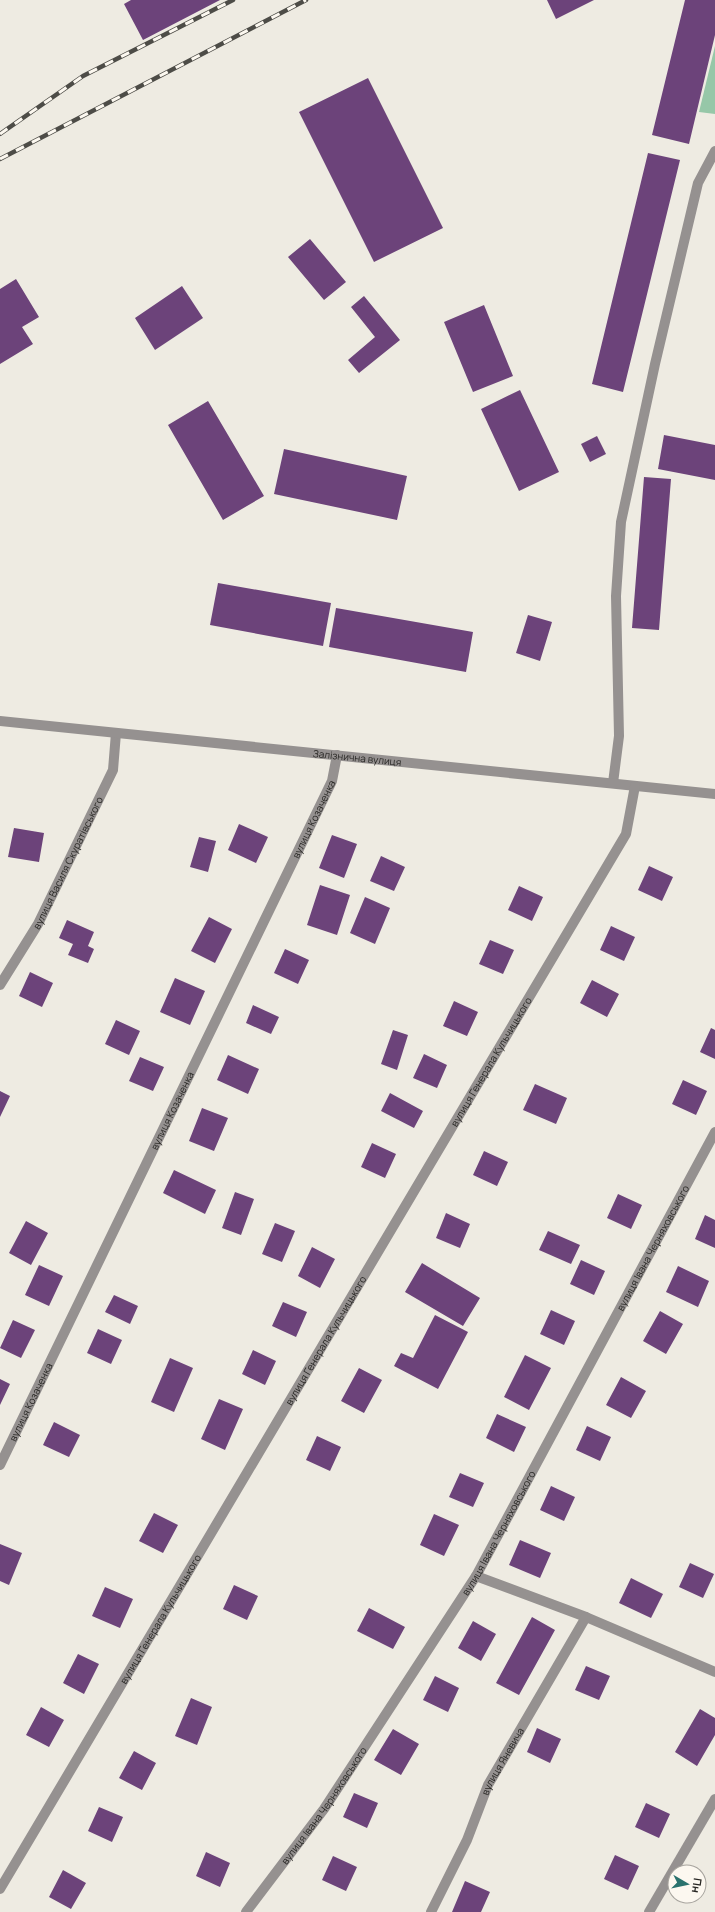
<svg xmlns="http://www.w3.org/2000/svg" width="715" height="1912" font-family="Manrope,sans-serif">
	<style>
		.green { fill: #96c7a8 }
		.building { fill: #6c437a }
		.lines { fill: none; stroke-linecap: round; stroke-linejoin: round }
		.minor { stroke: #959190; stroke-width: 10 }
		.tertiary { stroke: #959190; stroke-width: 10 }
		.rail-casing { stroke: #4d4c47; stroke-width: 4.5 }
		.rail { stroke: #fcf8f0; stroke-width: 3; stroke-dasharray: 9; stroke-linecap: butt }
		.labels { text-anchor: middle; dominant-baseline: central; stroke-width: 4; stroke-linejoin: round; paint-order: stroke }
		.street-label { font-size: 10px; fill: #282724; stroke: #fcf8f0 }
	</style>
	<rect width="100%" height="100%" fill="#eeebe2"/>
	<!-- green -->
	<path class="green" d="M 715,46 L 715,114 L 699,112 Z"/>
	<!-- building -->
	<path class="building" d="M 131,0 L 220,0 L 143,40 L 124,4 Z
		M 547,0 L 594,0 L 556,19 Z
		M 685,0 L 715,0 L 715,35 L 689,144 L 652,135 Z
		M 368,78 L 443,228 L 374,262 L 299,112 Z
		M 648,153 L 680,160 L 623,392 L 592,384 Z
		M 310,239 L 346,282 L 324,300 L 288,257 Z
		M 16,279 L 39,317 L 22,327 L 33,344 L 0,364 L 0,289 Z
		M 182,286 L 203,318 L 155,350 L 135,318 Z
		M 364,296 L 400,340 L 359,373 L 348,360 L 375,337 L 351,307 Z
		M 484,305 L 513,376 L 473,392 L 444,322 Z
		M 520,390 L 559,472 L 519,491 L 481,409 Z
		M 208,401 L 264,496 L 223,520 L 168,425 Z
		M 664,435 L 715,445 L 715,480 L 658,469 Z
		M 597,436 L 606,454 L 590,462 L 581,444 Z
		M 284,449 L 407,476 L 397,520 L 274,494 Z
		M 644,477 L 671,479 L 659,630 L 632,628 Z
		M 218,583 L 331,603 L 323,646 L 210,625 Z
		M 336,608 L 473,632 L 466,672 L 329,647 Z
		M 528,615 L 552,622 L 540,661 L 516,653 Z
		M 239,824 L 268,837 L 256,863 L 228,850 Z
		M 14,828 L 44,833 L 39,862 L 8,857 Z
		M 332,835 L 357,844 L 344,878 L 319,868 Z
		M 199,837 L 216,841 L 208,872 L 190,867 Z
		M 381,856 L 405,867 L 394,891 L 370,881 Z
		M 649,866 L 673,877 L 662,901 L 638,890 Z
		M 320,885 L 350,895 L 337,935 L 307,925 Z
		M 519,886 L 543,897 L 532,921 L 508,910 Z
		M 365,897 L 390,908 L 375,944 L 350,933 Z
		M 209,917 L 232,929 L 215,963 L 191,951 Z
		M 67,920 L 94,932 L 88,946 L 94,949 L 88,963 L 68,955 L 73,944 L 59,938 Z
		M 611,926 L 635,937 L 624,961 L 600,950 Z
		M 490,940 L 514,950 L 503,974 L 479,964 Z
		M 285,949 L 309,960 L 298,984 L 274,973 Z
		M 30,972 L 53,983 L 42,1007 L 19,996 Z
		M 175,978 L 205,991 L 190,1025 L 160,1012 Z
		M 592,980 L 619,994 L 607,1017 L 580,1003 Z
		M 454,1001 L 478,1012 L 467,1036 L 443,1026 Z
		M 253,1005 L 279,1017 L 271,1034 L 246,1023 Z
		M 116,1020 L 140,1031 L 129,1055 L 105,1044 Z
		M 711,1028 L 715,1030 L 715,1059 L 700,1052 Z
		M 393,1030 L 408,1035 L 397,1070 L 381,1064 Z
		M 424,1054 L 447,1065 L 437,1088 L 413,1078 Z
		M 228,1055 L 259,1069 L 248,1094 L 217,1080 Z
		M 140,1057 L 164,1067 L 153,1091 L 129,1081 Z
		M 683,1080 L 707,1091 L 696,1115 L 672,1104 Z
		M 535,1084 L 567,1098 L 556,1124 L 523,1110 Z
		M 0,1091 L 10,1096 L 0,1117 Z
		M 390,1093 L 423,1111 L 414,1128 L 381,1111 Z
		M 202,1108 L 228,1118 L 214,1151 L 189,1141 Z
		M 372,1143 L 396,1154 L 385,1178 L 361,1167 Z
		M 484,1151 L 508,1162 L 497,1186 L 473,1175 Z
		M 174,1170 L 216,1190 L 205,1214 L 163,1193 Z
		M 235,1192 L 254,1199 L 241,1235 L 222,1228 Z
		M 618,1194 L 642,1205 L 631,1229 L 607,1218 Z
		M 446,1213 L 470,1224 L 460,1248 L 436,1238 Z
		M 705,1215 L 715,1220 L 715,1248 L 695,1239 Z
		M 26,1221 L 48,1233 L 31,1265 L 9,1253 Z
		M 275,1223 L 295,1231 L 282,1262 L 262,1254 Z
		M 548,1231 L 580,1245 L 571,1264 L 539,1250 Z
		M 312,1247 L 335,1259 L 320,1288 L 298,1276 Z
		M 581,1260 L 605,1271 L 594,1295 L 570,1284 Z
		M 422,1263 L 480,1298 L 463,1326 L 405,1292 Z
		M 39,1265 L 63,1276 L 49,1306 L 25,1295 Z
		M 678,1266 L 709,1281 L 698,1307 L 666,1292 Z
		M 114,1295 L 138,1306 L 130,1324 L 105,1312 Z
		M 283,1302 L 307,1312 L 296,1337 L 272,1326 Z
		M 551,1310 L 575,1321 L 564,1345 L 540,1334 Z
		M 660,1311 L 683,1324 L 666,1354 L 643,1341 Z
		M 435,1315 L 468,1332 L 438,1389 L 394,1366 L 401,1353 L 413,1358 Z
		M 13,1320 L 35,1330 L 21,1358 L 0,1348 Z
		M 98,1329 L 122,1340 L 111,1364 L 87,1353 Z
		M 253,1350 L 276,1361 L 265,1385 L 242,1374 Z
		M 525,1355 L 551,1368 L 529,1410 L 504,1397 Z
		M 170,1358 L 193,1368 L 174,1412 L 151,1402 Z
		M 359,1368 L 382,1380 L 364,1413 L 341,1401 Z
		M 621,1377 L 646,1391 L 631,1418 L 606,1405 Z
		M 0,1379 L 10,1384 L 0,1405 Z
		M 219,1399 L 243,1409 L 225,1450 L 201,1439 Z
		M 497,1414 L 526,1427 L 514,1452 L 486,1438 Z
		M 54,1422 L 80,1435 L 69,1457 L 43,1445 Z
		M 587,1426 L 611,1437 L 600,1461 L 576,1450 Z
		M 317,1436 L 341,1447 L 330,1471 L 306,1460 Z
		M 460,1473 L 484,1483 L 473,1507 L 449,1497 Z
		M 551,1486 L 575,1497 L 564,1521 L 540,1510 Z
		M 154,1513 L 178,1525 L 163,1553 L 139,1541 Z
		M 434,1514 L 459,1525 L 444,1556 L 420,1545 Z
		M 520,1540 L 551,1553 L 540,1578 L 509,1565 Z
		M 0,1544 L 22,1553 L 9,1585 L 0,1581 Z
		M 690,1563 L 714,1574 L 703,1598 L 679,1587 Z
		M 631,1578 L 663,1594 L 651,1618 L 619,1603 Z
		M 234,1585 L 258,1596 L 247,1620 L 223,1609 Z
		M 105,1587 L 133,1599 L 120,1628 L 92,1616 Z
		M 369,1608 L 405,1627 L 393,1649 L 357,1631 Z
		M 532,1617 L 555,1630 L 519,1695 L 496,1683 Z
		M 473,1621 L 496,1634 L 481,1661 L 458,1648 Z
		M 78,1654 L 99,1664 L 84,1694 L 63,1683 Z
		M 586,1666 L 610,1676 L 599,1700 L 575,1690 Z
		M 435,1676 L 459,1688 L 448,1712 L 423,1700 Z
		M 191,1698 L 212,1707 L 197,1745 L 175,1736 Z
		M 41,1707 L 64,1720 L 49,1747 L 26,1735 Z
		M 700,1709 L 715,1718 L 715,1735 L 697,1766 L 675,1752 Z
		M 537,1728 L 561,1739 L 550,1763 L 527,1752 Z
		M 393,1729 L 419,1744 L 401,1775 L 374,1760 Z
		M 134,1751 L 156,1763 L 142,1790 L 119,1778 Z
		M 354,1793 L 378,1803 L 367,1828 L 343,1817 Z
		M 646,1803 L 670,1814 L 659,1838 L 635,1827 Z
		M 99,1807 L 123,1817 L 112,1842 L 88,1831 Z
		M 206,1852 L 230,1863 L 220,1887 L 196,1876 Z
		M 615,1855 L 639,1866 L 628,1890 L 604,1879 Z
		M 333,1856 L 357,1867 L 346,1891 L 322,1880 Z
		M 63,1870 L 86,1883 L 71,1909 L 49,1897 Z
		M 465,1881 L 490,1892 L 481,1912 L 452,1912 Z"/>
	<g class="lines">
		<!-- minor -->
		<g class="minor">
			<path d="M 613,783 L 619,736 L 616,596 L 621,522 L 655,364 L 698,183 L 715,151"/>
			<path id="s1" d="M 0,985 L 38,924 L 113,770 L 116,733"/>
			<path id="s2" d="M 0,1465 L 332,781 L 337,755"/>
			<path d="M 476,1576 L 586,1617 L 715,1672"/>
			<path id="s3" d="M 246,1912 L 324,1809 L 476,1576 L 715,1132"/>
			<path id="s4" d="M 431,1912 L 467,1840 L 488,1785 L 586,1617"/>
			<path d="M 649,1912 L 715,1799"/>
		</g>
		<!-- tertiary -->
		<g class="tertiary">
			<path id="s5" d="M 0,721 L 715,794"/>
			<path id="s6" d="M 0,1889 L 626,834 L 635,786"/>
		</g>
		<!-- rail casing -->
		<g class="rail-casing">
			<path id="rail" d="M 0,134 L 83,76 L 233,0
				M 0,159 L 306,0"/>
		</g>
		<!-- rail -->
		<use href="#rail" class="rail"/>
	</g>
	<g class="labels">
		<!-- street labels -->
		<g class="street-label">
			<text stroke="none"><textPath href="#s5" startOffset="359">Залізнична вулиця</textPath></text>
			<text stroke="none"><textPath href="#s2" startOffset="718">вулиця Козаченка</textPath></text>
			<text stroke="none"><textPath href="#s1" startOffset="140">вулиця Василя Скуратівського</textPath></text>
			<text stroke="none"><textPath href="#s6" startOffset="962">вулиця Генерала Кульчицького</textPath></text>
			<text stroke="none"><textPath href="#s2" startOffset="394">вулиця Козаченка</textPath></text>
			<text stroke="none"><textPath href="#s3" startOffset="780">вулиця Івана Черняховського</textPath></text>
			<text stroke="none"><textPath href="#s6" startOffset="638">вулиця Генерала Кульчицького</textPath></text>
			<text stroke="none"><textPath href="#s2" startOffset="70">вулиця Козаченка</textPath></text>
			<text stroke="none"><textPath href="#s3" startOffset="456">вулиця Івана Черняховського</textPath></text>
			<text stroke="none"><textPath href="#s6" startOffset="314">вулиця Генерала Кульчицького</textPath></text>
			<text stroke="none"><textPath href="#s4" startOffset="167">вулиця Яневича</textPath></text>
			<text stroke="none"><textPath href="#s3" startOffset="132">вулиця Івана Черняховського</textPath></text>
		</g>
	</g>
	<!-- north arrow -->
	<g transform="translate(687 1884) rotate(99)"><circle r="19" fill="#fcf8f0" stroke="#a7a49e"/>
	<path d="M0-3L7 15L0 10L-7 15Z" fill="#29726d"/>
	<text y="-6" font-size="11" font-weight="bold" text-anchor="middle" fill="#282724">Пн</text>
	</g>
</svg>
